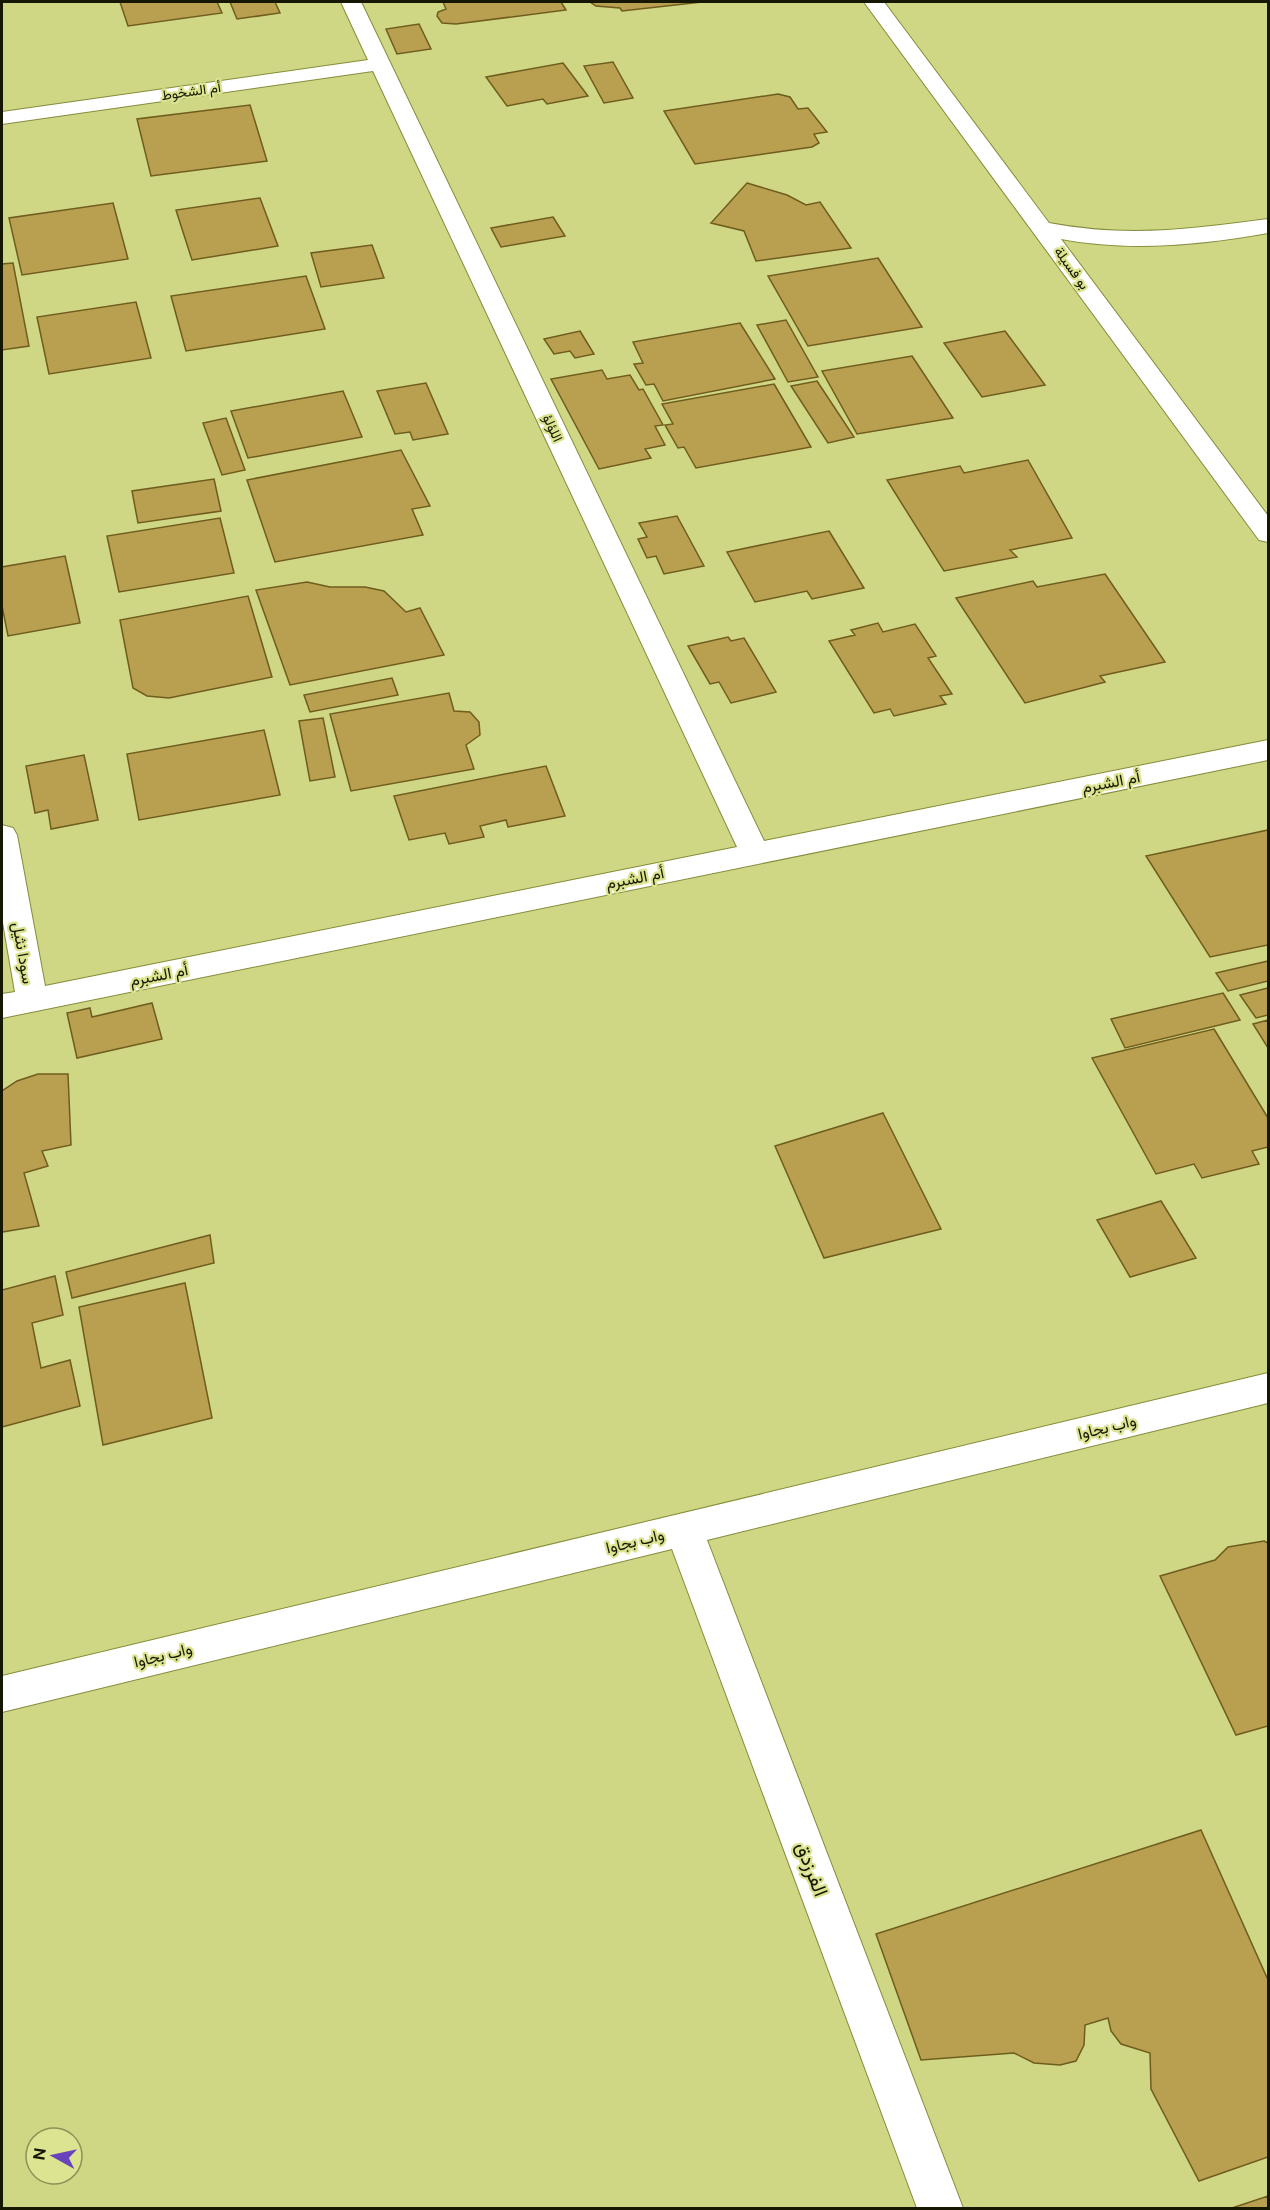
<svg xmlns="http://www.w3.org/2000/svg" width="1270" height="2210" font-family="'Public Sans',Vazirmatn,sans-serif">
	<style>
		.building { fill: #b9a050; stroke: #6f5d1e; stroke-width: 1.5 }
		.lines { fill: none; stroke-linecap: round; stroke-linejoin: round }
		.minor-casing { stroke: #868c3b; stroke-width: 2 }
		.minor { fill: #fff; fill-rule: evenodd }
		.labels { text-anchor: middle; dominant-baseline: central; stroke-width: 4.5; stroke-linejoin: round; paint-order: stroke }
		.far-street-label { font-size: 14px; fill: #151701; stroke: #dce391 }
		.street-label { font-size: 16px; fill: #151701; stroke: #dce391 }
		.near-street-label { font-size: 20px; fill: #151701; stroke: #dce391 }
	</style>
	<rect width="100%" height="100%" fill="#cfd684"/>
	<!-- building -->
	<path class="building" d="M 120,2 L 217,2 L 222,13 L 128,26 Z
		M 230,2 L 275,2 L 280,13 L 237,19 Z
		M 443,2 L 561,2 L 566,10 L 456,24 L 442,23 L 437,16 L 438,12 L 446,9 Z
		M 590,2 L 702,2 L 622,11 L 620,8 L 596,6 Z
		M 419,24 L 431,49 L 397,54 L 386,29 Z
		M 613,62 L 633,98 L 604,103 L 584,66 Z
		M 563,63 L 588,96 L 547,104 L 543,99 L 507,106 L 486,77 Z
		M 778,94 L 790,97 L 798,109 L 808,108 L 827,132 L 814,134 L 819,143 L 812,147 L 695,164 L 664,111 Z
		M 250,105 L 267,161 L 151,176 L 137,119 Z
		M 747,183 L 787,195 L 806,205 L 820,202 L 851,248 L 756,261 L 744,231 L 711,223 Z
		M 260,198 L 278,246 L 192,260 L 176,210 Z
		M 113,203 L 128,259 L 22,275 L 9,218 Z
		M 553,217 L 565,236 L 501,247 L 491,228 Z
		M 372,245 L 384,278 L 321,287 L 311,253 Z
		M 878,258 L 922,327 L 808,346 L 768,276 Z
		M 13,263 L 29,346 L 2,350 L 2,264 Z
		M 306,276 L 325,329 L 186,351 L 171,296 Z
		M 136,302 L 151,358 L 49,374 L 37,317 Z
		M 786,320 L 818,377 L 788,382 L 757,325 Z
		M 740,323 L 775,379 L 663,401 L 654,384 L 646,385 L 634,364 L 643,363 L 633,342 Z
		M 580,331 L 594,354 L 575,358 L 570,351 L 554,354 L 544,339 Z
		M 1005,331 L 1045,385 L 982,397 L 944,343 Z
		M 912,356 L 953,418 L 857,434 L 822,371 Z
		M 602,370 L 607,379 L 630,375 L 639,390 L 643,389 L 663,425 L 655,426 L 665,445 L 645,449 L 651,458 L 599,469 L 551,379 Z
		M 817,381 L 854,437 L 828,443 L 791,386 Z
		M 426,383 L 448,434 L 413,440 L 410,432 L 395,434 L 377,391 Z
		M 774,384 L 811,447 L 696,468 L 684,447 L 678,448 L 665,425 L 673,424 L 662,404 Z
		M 343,391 L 362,437 L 248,458 L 231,411 Z
		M 226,418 L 245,470 L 222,475 L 203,423 Z
		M 401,450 L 430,506 L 412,509 L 423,535 L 275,562 L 247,480 Z
		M 1028,460 L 1072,538 L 1010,550 L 1017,557 L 944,571 L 887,480 L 960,466 L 964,473 Z
		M 214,479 L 221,511 L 138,523 L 132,491 Z
		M 677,516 L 704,566 L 664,574 L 656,556 L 647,558 L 638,539 L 647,537 L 639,523 Z
		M 220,518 L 234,573 L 119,592 L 107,536 Z
		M 829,531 L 864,588 L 812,599 L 807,591 L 755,602 L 727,552 Z
		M 65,556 L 80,623 L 8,636 L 2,606 L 2,567 Z
		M 1105,574 L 1165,662 L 1100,676 L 1105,682 L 1025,703 L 956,598 L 1033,581 L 1037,587 Z
		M 307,582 L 330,587 L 365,587 L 384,591 L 406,612 L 420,608 L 444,655 L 290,685 L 256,590 Z
		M 248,596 L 272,677 L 169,698 L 147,696 L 133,688 L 120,620 Z
		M 878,623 L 883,632 L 915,624 L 936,656 L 928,658 L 952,694 L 940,696 L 946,704 L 894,716 L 890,709 L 874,713 L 829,641 L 855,635 L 851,630 Z
		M 728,637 L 731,641 L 744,638 L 776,692 L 731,703 L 719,682 L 710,684 L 688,646 Z
		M 392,678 L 398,695 L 310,712 L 304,695 Z
		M 449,693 L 454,711 L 470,712 L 479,722 L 480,735 L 466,745 L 474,769 L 351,791 L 330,714 Z
		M 323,718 L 335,777 L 310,781 L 299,721 Z
		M 264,730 L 280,795 L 139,820 L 127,754 Z
		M 84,755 L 98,820 L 51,829 L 48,810 L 35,813 L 26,766 Z
		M 546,766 L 565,816 L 508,827 L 506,820 L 480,826 L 484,837 L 449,844 L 445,833 L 409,840 L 394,796 Z
		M 1268,830 L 1268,945 L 1210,957 L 1146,856 Z
		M 1268,961 L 1268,981 L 1228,991 L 1216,973 Z
		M 1268,988 L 1268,1015 L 1256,1018 L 1240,995 Z
		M 1223,993 L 1240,1020 L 1125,1048 L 1111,1019 Z
		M 152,1003 L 162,1039 L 77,1058 L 67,1013 L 90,1008 L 92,1017 Z
		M 1268,1020 L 1268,1048 L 1253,1024 Z
		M 1214,1029 L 1268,1118 L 1268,1147 L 1252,1151 L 1259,1164 L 1202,1178 L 1194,1164 L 1156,1174 L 1092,1058 Z
		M 38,1074 L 68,1074 L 71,1145 L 42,1151 L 48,1166 L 24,1173 L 39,1226 L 2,1232 L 2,1091 L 17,1081 Z
		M 883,1113 L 941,1229 L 824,1258 L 775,1146 Z
		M 1161,1201 L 1196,1258 L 1130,1277 L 1097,1220 Z
		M 210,1235 L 214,1263 L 72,1298 L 66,1272 Z
		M 55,1276 L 63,1315 L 32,1323 L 41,1368 L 70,1360 L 80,1406 L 2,1427 L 2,1290 Z
		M 185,1283 L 212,1418 L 103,1445 L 79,1307 Z
		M 1264,1541 L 1268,1543 L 1268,1726 L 1236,1735 L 1160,1576 L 1215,1560 L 1228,1547 Z
		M 1201,1830 L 1268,1980 L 1268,2157 L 1199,2181 L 1151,2089 L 1150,2053 L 1121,2044 L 1111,2031 L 1108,2018 L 1085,2025 L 1084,2045 L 1076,2061 L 1060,2065 L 1034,2063 L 1014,2053 L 921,2060 L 876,1934 Z
		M 1268,2196 L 1268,2208 L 1232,2208 Z"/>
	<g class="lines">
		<!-- minor casing -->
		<g class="minor-casing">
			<path id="minor" d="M 341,2 L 361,2 L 764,841 L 1268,740 L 1268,760 L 2,1018 L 2,994 L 15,992 L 2,917 L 2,825 L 13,828 L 17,835 L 45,986 L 737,847 L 373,71 L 2,124 L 2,112 L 368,60 Z
				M 864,2 L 884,2 L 1049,223 C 1130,238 1189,229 1268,219 L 1268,233 C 1200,245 1130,252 1061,239 L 1268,516 L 1268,542 L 1259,540 Z
				M 1268,1373 L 1268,1403 L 707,1540 L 963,2208 L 917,2208 L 672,1549 L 2,1712 L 2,1676 Z"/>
		</g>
		<!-- minor -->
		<use href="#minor" class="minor"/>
	</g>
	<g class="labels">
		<!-- far-street labels -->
		<g class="far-street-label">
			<text transform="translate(191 91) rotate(-8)">أم الشخوط</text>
			<text transform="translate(1072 268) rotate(54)">بو فسيلة</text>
			<text transform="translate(553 428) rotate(65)">اللؤلؤ</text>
		</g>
		<!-- street labels -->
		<g class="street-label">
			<text transform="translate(1111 782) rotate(-11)">أم الشبرم</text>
			<text transform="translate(635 878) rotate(-11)">أم الشبرم</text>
			<text transform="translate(23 953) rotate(80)">سودا نثيل</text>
			<text transform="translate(159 975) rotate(-11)">أم الشبرم</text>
			<text transform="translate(1107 1427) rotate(-14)">واب بجاوا</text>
			<text transform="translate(635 1541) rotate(-14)">واب بجاوا</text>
			<text transform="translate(163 1655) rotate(-14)">واب بجاوا</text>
		</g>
		<!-- near-street labels -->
		<g class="near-street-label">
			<text transform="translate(812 1869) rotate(69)">الفرزدق</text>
		</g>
	</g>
	<!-- border -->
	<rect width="1270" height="2210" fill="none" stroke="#151701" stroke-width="6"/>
	<!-- north arrow -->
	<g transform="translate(54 2156) rotate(278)"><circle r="28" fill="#dce391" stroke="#8c9157" stroke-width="1.5"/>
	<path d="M0-4.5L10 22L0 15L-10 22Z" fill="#6843bc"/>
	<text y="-9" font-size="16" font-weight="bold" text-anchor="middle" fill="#151701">N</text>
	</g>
</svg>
